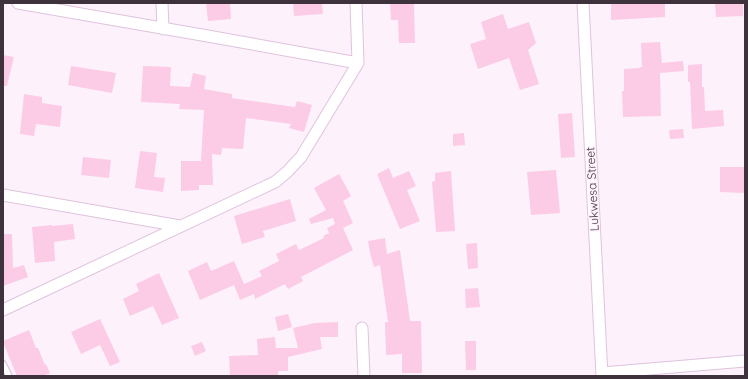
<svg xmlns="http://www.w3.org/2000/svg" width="748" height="379" font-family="Quicksand,sans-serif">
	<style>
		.building { fill: #fccbe6 }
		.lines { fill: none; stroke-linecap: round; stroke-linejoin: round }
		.service-casing { stroke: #dfc3dd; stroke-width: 8 }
		.minor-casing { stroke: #dfc3dd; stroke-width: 13 }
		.service { stroke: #fff; stroke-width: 5.5 }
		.minor { stroke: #fff; stroke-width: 11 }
		.labels { text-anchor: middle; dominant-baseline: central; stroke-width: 3; stroke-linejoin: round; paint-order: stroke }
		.street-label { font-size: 12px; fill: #3e333d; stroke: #fdf1fc }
	</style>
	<rect width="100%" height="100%" fill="#fdf1fc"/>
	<!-- building -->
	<path class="building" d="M 206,3 L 230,3 L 231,19 L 208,21 Z
		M 293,3 L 322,3 L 323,14 L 294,16 Z
		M 390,3 L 414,3 L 415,43 L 399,43 L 398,20 L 391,20 Z
		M 611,3 L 665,3 L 665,17 L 611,20 Z
		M 715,3 L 743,3 L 743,16 L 716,17 Z
		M 503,14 L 508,29 L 529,22 L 536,43 L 528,50 L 539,84 L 520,90 L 509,58 L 478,69 L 470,44 L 486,39 L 481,22 Z
		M 660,42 L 662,63 L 683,61 L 684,71 L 660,73 L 661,116 L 623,117 L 622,91 L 624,91 L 624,69 L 640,68 L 640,67 L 642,67 L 641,43 Z
		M 3,55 L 14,57 L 7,86 L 3,86 Z
		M 702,64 L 702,87 L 704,87 L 705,111 L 723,110 L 724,126 L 692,129 L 690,82 L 688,82 L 688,65 Z
		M 71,66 L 116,73 L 112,93 L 68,85 Z
		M 143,66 L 171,67 L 170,86 L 190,87 L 193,73 L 206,76 L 204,89 L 232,94 L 232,98 L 295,107 L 297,101 L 312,105 L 304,132 L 289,128 L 291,124 L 246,118 L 243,149 L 222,148 L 221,155 L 212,154 L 213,185 L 199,185 L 199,190 L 181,191 L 181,161 L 201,161 L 204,110 L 179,109 L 180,104 L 141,102 Z
		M 24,94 L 42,97 L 42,103 L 62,106 L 60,127 L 36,124 L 34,136 L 20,134 Z
		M 572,113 L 575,157 L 561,158 L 558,114 Z
		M 683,129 L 684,138 L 670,139 L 669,130 Z
		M 464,133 L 465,145 L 453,146 L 453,134 Z
		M 140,151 L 157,153 L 154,177 L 165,178 L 163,192 L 135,188 Z
		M 83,157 L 111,160 L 109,178 L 81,175 Z
		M 720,167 L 745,167 L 745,193 L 720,192 Z
		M 389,168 L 393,178 L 409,171 L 416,186 L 407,190 L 420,221 L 400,229 L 377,174 Z
		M 556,170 L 560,213 L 531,215 L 527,172 Z
		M 451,171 L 455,231 L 436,232 L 432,182 L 435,181 L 435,173 Z
		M 339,174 L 351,196 L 343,201 L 353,223 L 343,228 L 353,250 L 301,277 L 303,281 L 288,289 L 285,284 L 255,299 L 254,294 L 240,300 L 234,285 L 200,300 L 188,271 L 207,262 L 211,271 L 234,261 L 244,284 L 262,276 L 259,271 L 279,261 L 276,254 L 296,244 L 299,250 L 324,238 L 323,236 L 329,233 L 327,228 L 335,224 L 333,218 L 311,224 L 309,219 L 326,210 L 314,188 Z
		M 290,199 L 296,221 L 263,231 L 265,237 L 242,244 L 234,216 Z
		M 73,224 L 75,239 L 54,242 L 55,261 L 35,263 L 32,227 L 52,225 L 52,226 Z
		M 3,234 L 12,234 L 13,268 L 24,265 L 28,277 L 3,286 Z
		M 385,238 L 387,254 L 400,250 L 410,321 L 421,321 L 422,373 L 402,373 L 402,354 L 386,355 L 385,322 L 388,322 L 380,265 L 374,267 L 370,253 L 368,241 Z
		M 477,243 L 478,268 L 468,269 L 466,244 Z
		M 159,273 L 179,318 L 162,325 L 153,306 L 130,316 L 123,299 L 139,291 L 136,284 Z
		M 478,288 L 480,307 L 466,308 L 465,289 Z
		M 288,314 L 292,327 L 278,331 L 275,317 Z
		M 100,319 L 120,362 L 110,366 L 100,345 L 81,354 L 71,332 Z
		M 338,322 L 338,337 L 320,337 L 322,349 L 288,357 L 288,371 L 278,371 L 278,375 L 261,376 L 230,376 L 229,356 L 258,355 L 257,339 L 275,337 L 276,348 L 298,348 L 293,328 L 315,323 Z
		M 29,330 L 36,348 L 38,348 L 45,365 L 46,364 L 50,373 L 43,376 L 17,376 L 3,342 L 3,341 Z
		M 465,341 L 476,341 L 476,370 L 466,370 Z
		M 202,342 L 206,351 L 195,356 L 191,346 Z"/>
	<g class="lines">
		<!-- service casing -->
		<g class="service-casing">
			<path id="service" d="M 3,364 L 9,376"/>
		</g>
		<!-- minor casing -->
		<g class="minor-casing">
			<path id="minor" d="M 18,3 L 202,35 L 358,63
				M 162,3 L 163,29
				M 583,3 L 602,376
				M 3,195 L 180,226
				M 3,310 L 275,182 L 287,172 L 301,157 L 358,63 L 356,3
				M 362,328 L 364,376
				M 602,373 L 745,361"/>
		</g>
		<!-- service -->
		<use href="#service" class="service"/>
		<!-- minor -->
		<use href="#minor" class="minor"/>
	</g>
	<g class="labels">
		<!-- street labels -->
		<g class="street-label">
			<text transform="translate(592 189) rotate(-93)">Lukwesa Street</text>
		</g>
	</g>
	<!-- border -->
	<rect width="748" height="379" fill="none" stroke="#3e333d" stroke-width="8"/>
</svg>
